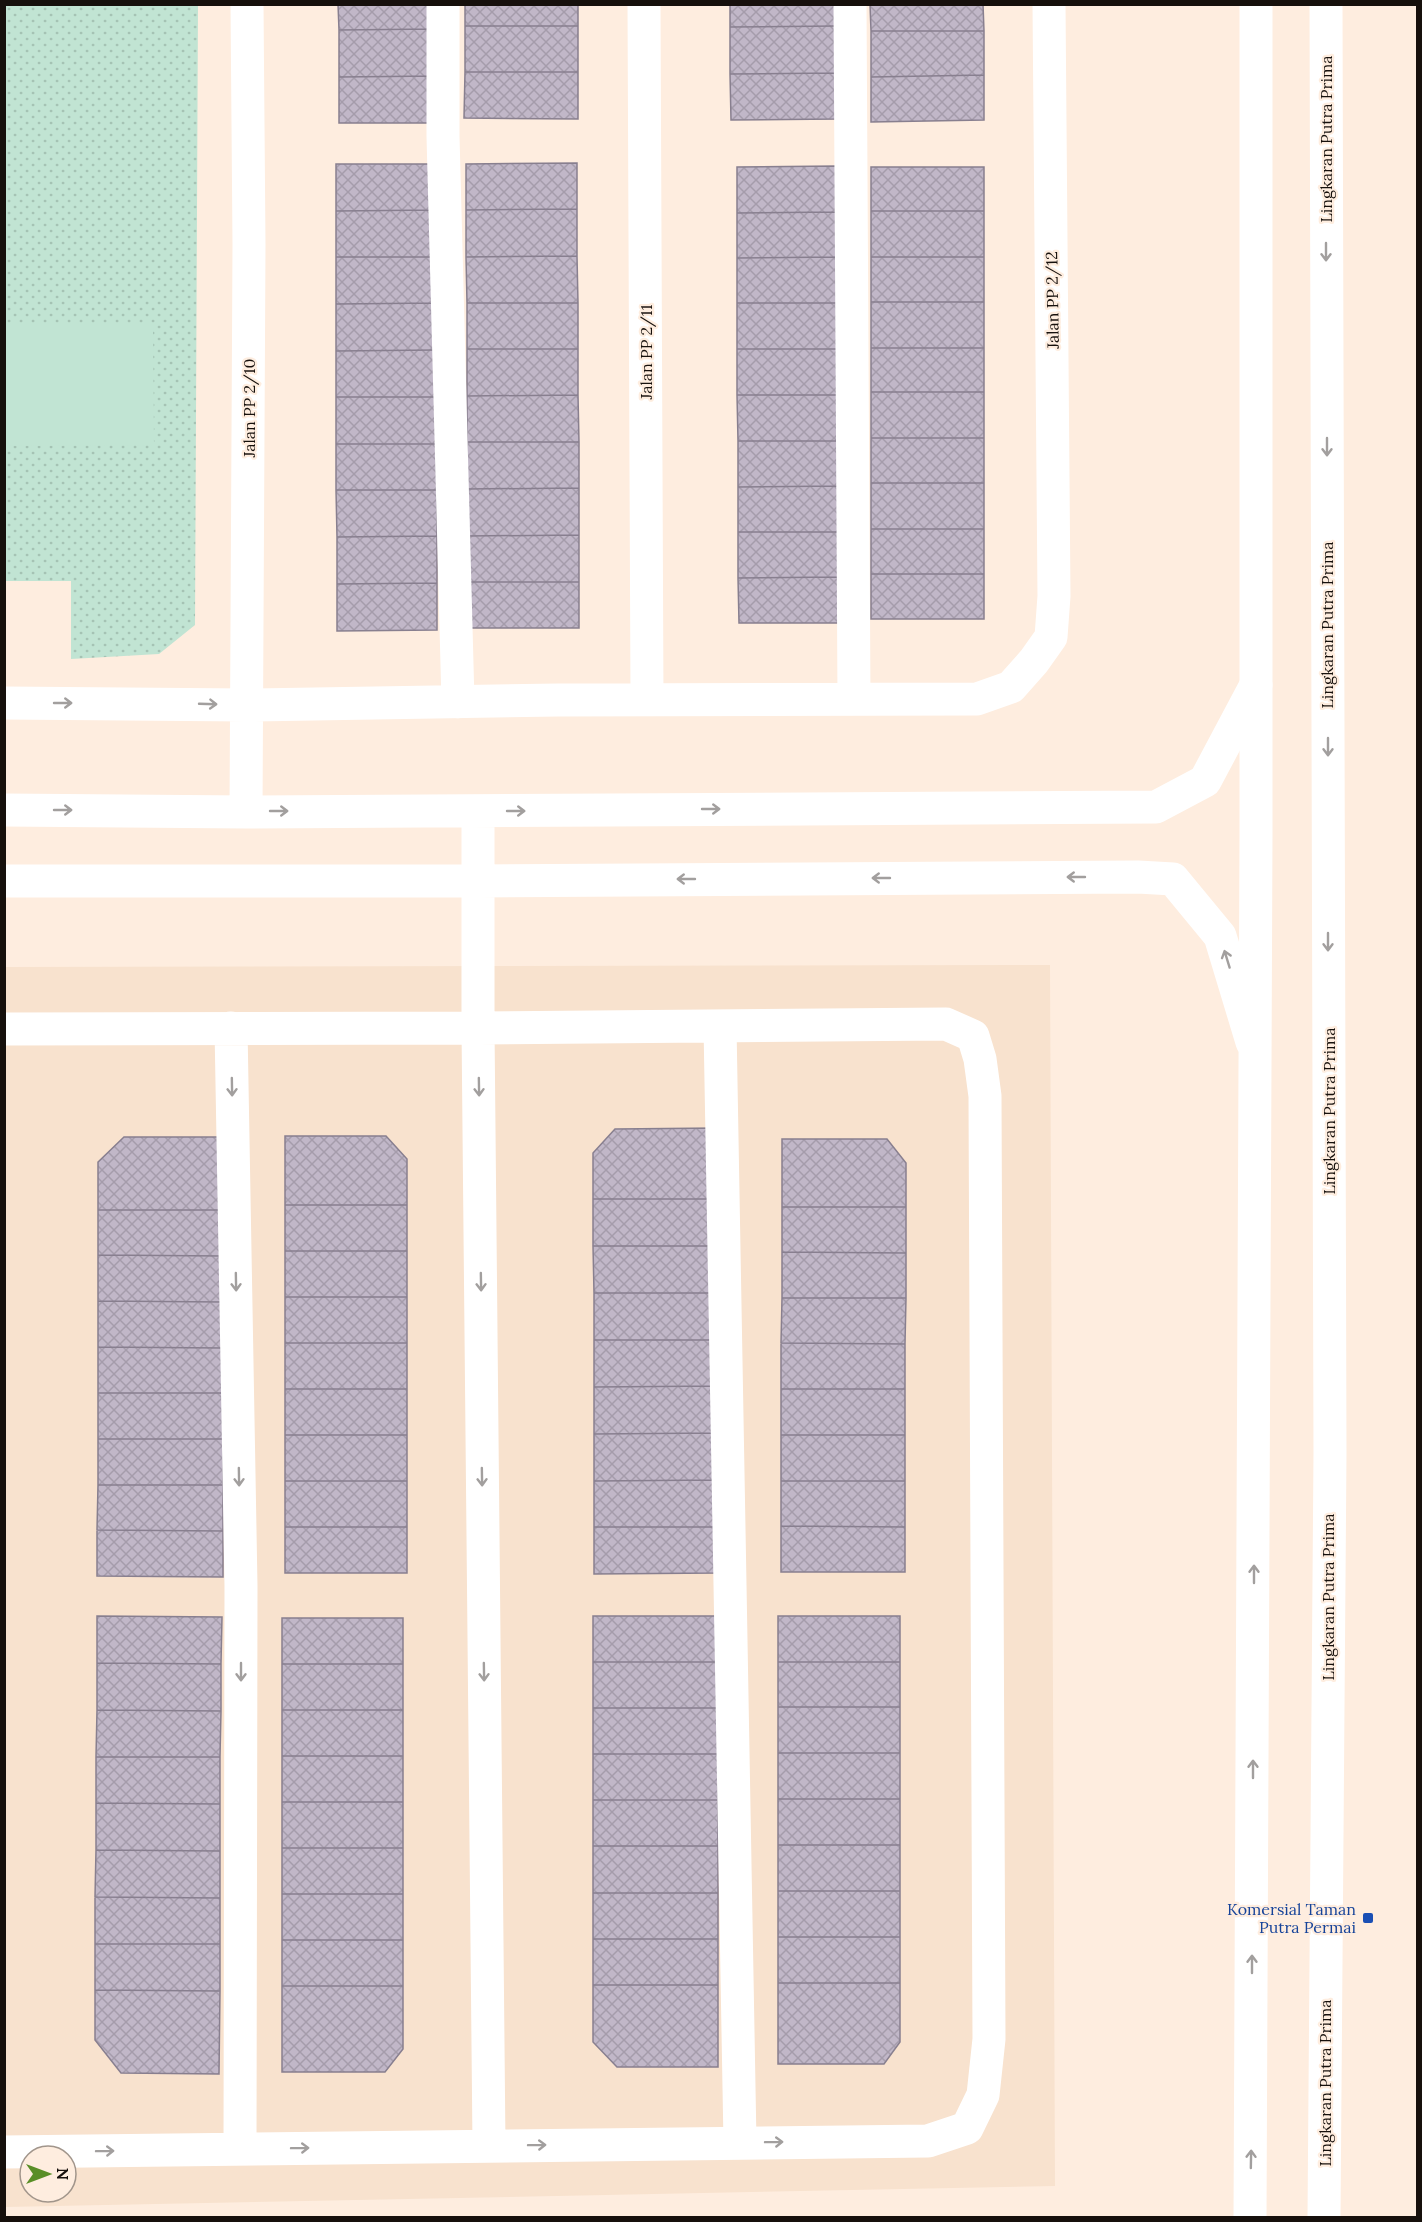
<svg xmlns="http://www.w3.org/2000/svg" width="1422" height="2222" font-family="Lora,serif">
	<style>
		.built { fill: #f8e2ce; fill-rule: evenodd }
		.park { fill: url(#park-dots) }
		.garden { fill: #c1e4d3 }
		.building { fill: url(#building-cross-hatch); stroke: #887f8f; stroke-width: 1.5 }
		.lines { fill: none; stroke-linecap: round; stroke-linejoin: round }
		.minor { stroke: #fff; stroke-width: 33 }
		.major { stroke: #fff; stroke-width: 33 }
		.oneway { stroke: #a29f9e }
		.transit-dot { fill: #1a4fb4; stroke: #feeddf; stroke-width: 2 }
		.labels { text-anchor: middle; dominant-baseline: central; stroke-width: 4.5; stroke-linejoin: round; paint-order: stroke }
		.street-label { font-size: 16px; fill: #16100c; stroke: #feeddf }
		.transit-label { font-size: 16px; fill: #164399; stroke: #feeddf; text-anchor: end }
	</style>
	<defs>
		<pattern id="park-dots" width="8" height="8" patternUnits="userSpaceOnUse" patternTransform="scale(1.5)"><rect width="8" height="8" fill="#c1e4d3"/><path d="M2 2h.1M6 6h.1" fill="none" stroke="#a5c3b4" stroke-width="1.8" stroke-linecap="round"/></pattern>
		<pattern id="building-cross-hatch" width="8" height="8" patternUnits="userSpaceOnUse" patternTransform="scale(1.5)"><rect width="8" height="8" fill="#c1b7c8"/><path d="M0 0l8 8M0 8l8-8" fill="none" stroke="#a59cab"/></pattern>
	</defs>
	<rect width="100%" height="100%" fill="#feeddf"/>
	<!-- built -->
	<path class="built" d="M 1050,965 L 1055,2186 L 5,2207 L 4,967 ZM 30,2156 L 66,2156 L 66,2192 L 30,2192 Z"/>
	<!-- park -->
	<path class="park" d="M 4,5 L 198,5 L 195,625 L 159,654 L 71,659 L 71,581 L 5,581 Z"/>
	<!-- garden -->
	<path class="garden" d="M 4,325 L 153,325 L 154,445 L 5,446 Z"/>
	<!-- building -->
	<path class="building" d="M 338,4 L 435,4 L 435,29 L 339,30 Z
		M 465,4 L 578,4 L 578,26 L 465,26 Z
		M 730,4 L 835,4 L 836,26 L 730,27 Z
		M 870,4 L 983,4 L 984,31 L 871,31 Z
		M 465,26 L 578,26 L 578,72 L 465,72 Z
		M 836,26 L 836,73 L 730,74 L 730,27 Z
		M 435,29 L 435,76 L 339,77 L 339,30 Z
		M 871,31 L 984,31 L 984,75 L 871,77 Z
		M 465,72 L 578,72 L 578,119 L 464,118 Z
		M 836,73 L 836,119 L 731,120 L 730,74 Z
		M 984,75 L 984,120 L 871,122 L 871,77 Z
		M 435,76 L 436,123 L 339,123 L 339,77 Z
		M 577,163 L 577,209 L 466,210 L 466,164 Z
		M 336,164 L 435,164 L 435,210 L 336,211 Z
		M 836,166 L 836,212 L 737,213 L 737,167 Z
		M 871,167 L 984,167 L 984,211 L 871,211 Z
		M 577,209 L 577,256 L 466,257 L 466,210 Z
		M 435,210 L 435,257 L 336,257 L 336,211 Z
		M 871,211 L 984,211 L 984,257 L 871,257 Z
		M 836,212 L 836,257 L 737,258 L 737,213 Z
		M 577,256 L 578,303 L 467,303 L 466,257 Z
		M 336,257 L 435,257 L 435,303 L 336,304 Z
		M 836,257 L 837,303 L 737,303 L 737,258 Z
		M 871,257 L 984,257 L 984,302 L 871,302 Z
		M 871,302 L 984,302 L 984,348 L 871,348 Z
		M 435,303 L 436,350 L 336,351 L 336,304 Z
		M 467,303 L 578,303 L 578,349 L 467,349 Z
		M 737,303 L 837,303 L 837,349 L 737,349 Z
		M 871,348 L 984,348 L 984,392 L 871,392 Z
		M 467,349 L 578,349 L 578,395 L 467,396 Z
		M 737,349 L 837,349 L 837,395 L 737,395 Z
		M 436,350 L 436,397 L 336,397 L 336,351 Z
		M 871,392 L 984,392 L 984,438 L 871,438 Z
		M 578,395 L 579,442 L 467,442 L 467,396 Z
		M 737,395 L 837,395 L 838,441 L 738,441 Z
		M 336,397 L 436,397 L 436,444 L 336,444 Z
		M 871,438 L 984,438 L 984,483 L 871,483 Z
		M 738,441 L 838,441 L 838,486 L 738,487 Z
		M 467,442 L 579,442 L 579,488 L 467,489 Z
		M 336,444 L 436,444 L 437,490 L 336,490 Z
		M 871,483 L 984,483 L 984,529 L 871,529 Z
		M 838,486 L 838,532 L 738,532 L 738,487 Z
		M 579,488 L 579,535 L 467,536 L 467,489 Z
		M 336,490 L 437,490 L 437,536 L 337,537 Z
		M 871,529 L 984,529 L 984,574 L 871,574 Z
		M 738,532 L 838,532 L 838,577 L 738,578 Z
		M 579,535 L 579,582 L 467,582 L 467,536 Z
		M 437,536 L 437,583 L 337,584 L 337,537 Z
		M 871,574 L 984,574 L 984,619 L 871,619 Z
		M 838,577 L 839,623 L 739,623 L 738,578 Z
		M 467,582 L 579,582 L 579,628 L 467,628 Z
		M 437,583 L 437,630 L 337,631 L 337,584 Z
		M 717,1128 L 717,1199 L 593,1199 L 593,1153 L 615,1129 Z
		M 285,1136 L 386,1136 L 407,1159 L 407,1205 L 285,1205 Z
		M 124,1137 L 223,1137 L 223,1210 L 98,1210 L 98,1162 Z
		M 782,1139 L 887,1139 L 906,1163 L 906,1207 L 782,1207 Z
		M 593,1199 L 717,1199 L 717,1246 L 593,1246 Z
		M 285,1205 L 407,1205 L 407,1251 L 285,1251 Z
		M 782,1207 L 906,1207 L 906,1253 L 782,1252 Z
		M 98,1210 L 223,1210 L 223,1256 L 98,1255 Z
		M 593,1246 L 717,1246 L 717,1293 L 594,1293 Z
		M 285,1251 L 407,1251 L 407,1297 L 285,1297 Z
		M 782,1252 L 906,1253 L 906,1298 L 782,1298 Z
		M 98,1255 L 223,1256 L 223,1302 L 98,1301 Z
		M 594,1293 L 717,1293 L 717,1340 L 594,1340 Z
		M 285,1297 L 407,1297 L 407,1343 L 285,1343 Z
		M 782,1298 L 906,1298 L 905,1344 L 781,1343 Z
		M 98,1301 L 223,1302 L 223,1348 L 98,1347 Z
		M 594,1340 L 717,1340 L 717,1386 L 594,1387 Z
		M 285,1343 L 407,1343 L 407,1389 L 285,1389 Z
		M 781,1343 L 905,1344 L 905,1389 L 781,1389 Z
		M 98,1347 L 223,1348 L 223,1393 L 98,1393 Z
		M 717,1386 L 717,1433 L 594,1434 L 594,1387 Z
		M 285,1389 L 407,1389 L 407,1435 L 285,1435 Z
		M 781,1389 L 905,1389 L 905,1435 L 781,1435 Z
		M 98,1393 L 223,1393 L 223,1439 L 98,1439 Z
		M 717,1433 L 717,1480 L 594,1481 L 594,1434 Z
		M 285,1435 L 407,1435 L 407,1481 L 285,1481 Z
		M 781,1435 L 905,1435 L 905,1481 L 781,1481 Z
		M 98,1439 L 223,1439 L 223,1485 L 98,1485 Z
		M 717,1480 L 717,1527 L 594,1527 L 594,1481 Z
		M 285,1481 L 407,1481 L 407,1527 L 285,1527 Z
		M 781,1481 L 905,1481 L 905,1527 L 781,1526 Z
		M 98,1485 L 223,1485 L 223,1531 L 97,1530 Z
		M 781,1526 L 905,1527 L 905,1572 L 781,1572 Z
		M 285,1527 L 407,1527 L 407,1573 L 285,1573 Z
		M 594,1527 L 717,1527 L 717,1573 L 594,1574 Z
		M 97,1530 L 223,1531 L 223,1577 L 97,1576 Z
		M 97,1616 L 222,1617 L 221,1664 L 97,1663 Z
		M 593,1616 L 718,1616 L 718,1662 L 593,1662 Z
		M 778,1616 L 900,1616 L 900,1662 L 778,1662 Z
		M 282,1618 L 403,1618 L 403,1664 L 282,1664 Z
		M 593,1662 L 718,1662 L 718,1708 L 593,1708 Z
		M 778,1662 L 900,1662 L 900,1707 L 778,1707 Z
		M 97,1663 L 221,1664 L 221,1711 L 97,1710 Z
		M 282,1664 L 403,1664 L 403,1710 L 282,1710 Z
		M 778,1707 L 900,1707 L 900,1753 L 778,1753 Z
		M 593,1708 L 718,1708 L 718,1754 L 593,1754 Z
		M 97,1710 L 221,1711 L 220,1757 L 96,1757 Z
		M 282,1710 L 403,1710 L 403,1756 L 282,1756 Z
		M 778,1753 L 900,1753 L 900,1799 L 778,1799 Z
		M 593,1754 L 718,1754 L 718,1800 L 593,1800 Z
		M 282,1756 L 403,1756 L 403,1802 L 282,1802 Z
		M 96,1757 L 220,1757 L 220,1804 L 96,1803 Z
		M 778,1799 L 900,1799 L 900,1845 L 778,1845 Z
		M 593,1800 L 718,1800 L 718,1846 L 593,1846 Z
		M 282,1802 L 403,1802 L 403,1848 L 282,1848 Z
		M 96,1803 L 220,1804 L 220,1851 L 96,1850 Z
		M 778,1845 L 900,1845 L 900,1891 L 778,1891 Z
		M 593,1846 L 718,1846 L 718,1893 L 593,1893 Z
		M 282,1848 L 403,1848 L 403,1894 L 282,1894 Z
		M 96,1850 L 220,1851 L 220,1898 L 95,1897 Z
		M 778,1891 L 900,1891 L 900,1937 L 778,1937 Z
		M 593,1893 L 718,1893 L 718,1939 L 593,1939 Z
		M 282,1894 L 403,1894 L 403,1940 L 282,1940 Z
		M 95,1897 L 220,1898 L 220,1944 L 95,1944 Z
		M 778,1937 L 900,1937 L 900,1983 L 778,1983 Z
		M 593,1939 L 718,1939 L 718,1985 L 593,1985 Z
		M 282,1940 L 403,1940 L 403,1986 L 282,1986 Z
		M 95,1944 L 220,1944 L 220,1991 L 95,1990 Z
		M 778,1983 L 900,1983 L 900,2042 L 884,2064 L 778,2064 Z
		M 593,1985 L 718,1985 L 718,2067 L 617,2067 L 593,2042 Z
		M 282,1986 L 403,1986 L 403,2049 L 385,2072 L 282,2072 Z
		M 95,1990 L 220,1991 L 219,2074 L 121,2073 L 95,2040 Z"/>
	<g class="lines">
		<!-- minor -->
		<path class="minor" d="M 443,4 L 443,136 L 458,702
			M 644,4 L 647,700
			M 850,4 L 854,699
			M 4,703 L 247,705 L 558,700 L 977,699 L 1011,687 L 1034,661 L 1051,637 L 1054,596 L 1049,4
			M 4,810 L 246,812 L 1156,807 L 1205,781 L 1256,685
			M 478,811 L 478,1028 L 489,2146
			M 246,812 L 249,245 L 247,4
			M 4,881 L 478,881 L 1138,877 L 1173,879 L 1220,936 L 1252,1042
			M 720,1026 L 740,2143
			M 231,1028 L 241,1586 L 240,2149
			M 4,1029 L 478,1028 L 946,1024 L 973,1036 L 980,1059 L 985,1096 L 989,2039 L 983,2095 L 967,2128 L 928,2141 L 4,2152"/>
		<!-- major -->
		<path class="major" d="M 1250,2218 L 1256,835 L 1256,4
			M 1324,2218 L 1330,1453 L 1326,4"/>
	</g>
	<!-- one-way arrows -->
	<defs><path id="oneway-shaft" d="M-6 0H5M1.5-3L5.5 0L1.5 3" fill="none" stroke-width="1.6" stroke-linecap="round" stroke-linejoin="round" transform="scale(1.5)"/></defs>
	<g class="oneway">
		<use href="#oneway-shaft" transform="translate(1326 252) rotate(90)"/>
		<use href="#oneway-shaft" transform="translate(1327 447) rotate(90)"/>
		<use href="#oneway-shaft" transform="translate(63 703)"/>
		<use href="#oneway-shaft" transform="translate(208 704) rotate(2)"/>
		<use href="#oneway-shaft" transform="translate(1328 747) rotate(90)"/>
		<use href="#oneway-shaft" transform="translate(711 809)"/>
		<use href="#oneway-shaft" transform="translate(63 810)"/>
		<use href="#oneway-shaft" transform="translate(279 811)"/>
		<use href="#oneway-shaft" transform="translate(516 811)"/>
		<use href="#oneway-shaft" transform="translate(1076 877) rotate(180)"/>
		<use href="#oneway-shaft" transform="translate(881 878) rotate(180)"/>
		<use href="#oneway-shaft" transform="translate(686 879) rotate(180)"/>
		<use href="#oneway-shaft" transform="translate(1328 942) rotate(90)"/>
		<use href="#oneway-shaft" transform="translate(1227 959) rotate(-107)"/>
		<use href="#oneway-shaft" transform="translate(232 1087) rotate(89)"/>
		<use href="#oneway-shaft" transform="translate(479 1087) rotate(89)"/>
		<use href="#oneway-shaft" transform="translate(236 1282) rotate(89)"/>
		<use href="#oneway-shaft" transform="translate(481 1282) rotate(89)"/>
		<use href="#oneway-shaft" transform="translate(239 1477) rotate(89)"/>
		<use href="#oneway-shaft" transform="translate(482 1477) rotate(89)"/>
		<use href="#oneway-shaft" transform="translate(1254 1574) rotate(-90)"/>
		<use href="#oneway-shaft" transform="translate(241 1672) rotate(90)"/>
		<use href="#oneway-shaft" transform="translate(484 1672) rotate(89)"/>
		<use href="#oneway-shaft" transform="translate(1253 1769) rotate(-90)"/>
		<use href="#oneway-shaft" transform="translate(1252 1964) rotate(-90)"/>
		<use href="#oneway-shaft" transform="translate(774 2142) rotate(-1)"/>
		<use href="#oneway-shaft" transform="translate(537 2145) rotate(-1)"/>
		<use href="#oneway-shaft" transform="translate(300 2148) rotate(-1)"/>
		<use href="#oneway-shaft" transform="translate(105 2151) rotate(-1)"/>
		<use href="#oneway-shaft" transform="translate(1251 2159) rotate(-89)"/>
	</g>
	<!-- markers -->
	<rect class="transit-dot" x="1362" y="1912" width="12" height="12" rx="3"/>
	<g class="labels">
		<!-- street labels -->
		<g class="street-label">
			<text transform="translate(1326 139) rotate(-90)">Lingkaran Putra Prima</text>
			<text transform="translate(1052 300) rotate(-91)">Jalan PP 2/12</text>
			<text transform="translate(646 352) rotate(-90)">Jalan PP 2/11</text>
			<text transform="translate(249 408) rotate(-90)">Jalan PP 2/10</text>
			<text transform="translate(1327 625) rotate(-90)">Lingkaran Putra Prima</text>
			<text transform="translate(1329 1111) rotate(-90)">Lingkaran Putra Prima</text>
			<text transform="translate(1328 1597) rotate(-90)">Lingkaran Putra Prima</text>
			<text transform="translate(1325 2083) rotate(-90)">Lingkaran Putra Prima</text>
		</g>
		<!-- transit labels -->
		<g class="transit-label">
			<text x="1356" y="1909">Komersial Taman<tspan x="1356" dy="18">Putra Permai</tspan></text>
		</g>
	</g>
	<!-- border -->
	<rect width="1422" height="2222" fill="none" stroke="#16100c" stroke-width="12"/>
	<!-- north arrow -->
	<g transform="translate(48 2174) rotate(90)"><circle r="28" fill="#feeddf" stroke="#a1958b" stroke-width="1.5"/>
	<path d="M0-4.5L10 22L0 15L-10 22Z" fill="#598e27"/>
	<text y="-9" font-size="16" font-weight="bold" text-anchor="middle" fill="#16100c">N</text>
	</g>
</svg>
